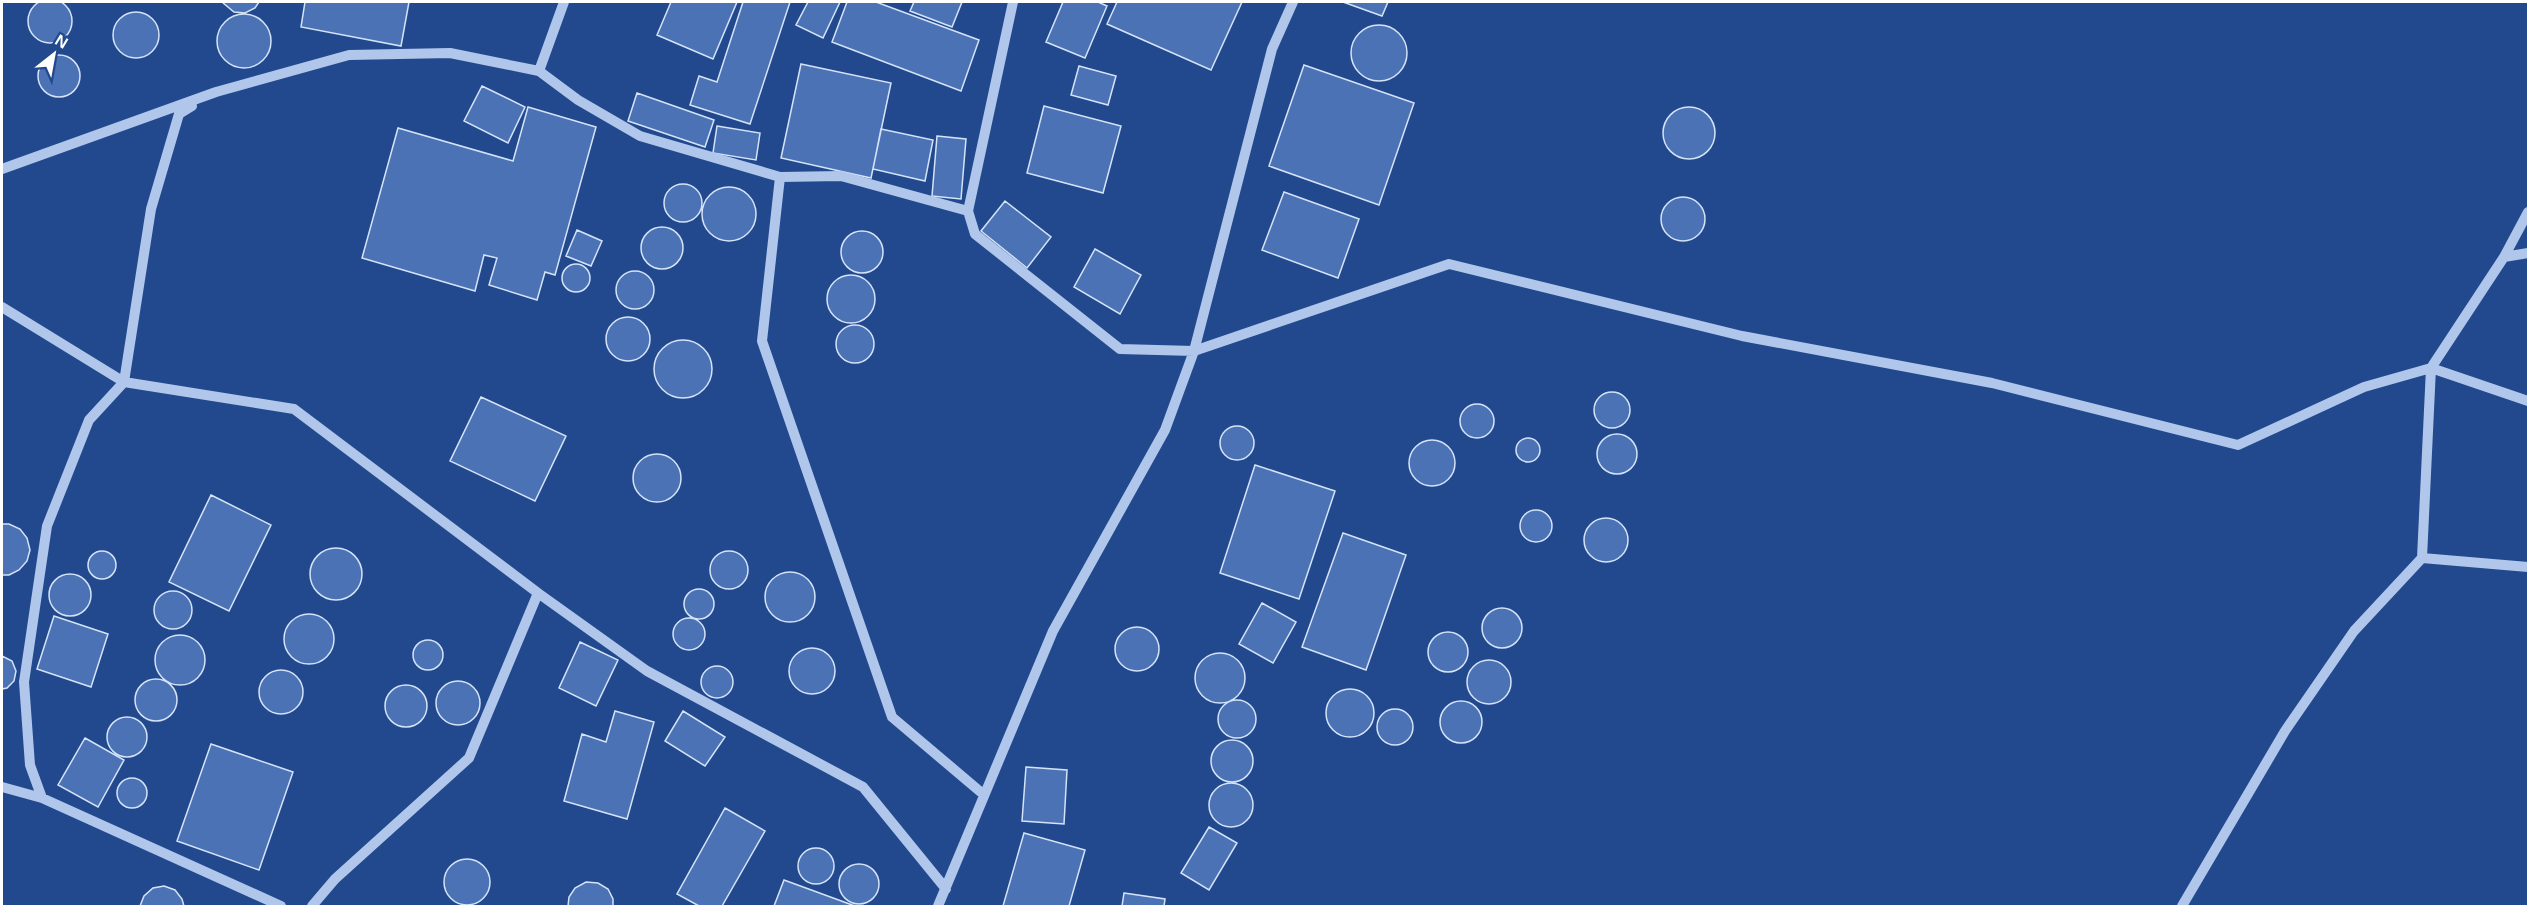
<svg xmlns="http://www.w3.org/2000/svg" width="2530" height="908" font-family="Helvetica,sans-serif">
	<style>
		.building { fill: #4b72b4; stroke: #d5e3f8; stroke-width: 1.5 }
		.lines { fill: none; stroke-linecap: round; stroke-linejoin: round }
		.minor { stroke: #b0c7eb; stroke-width: 10 }
	</style>
	<rect width="100%" height="100%" fill="#22498d"/>
	<!-- building -->
	<path class="building" d="M28 21a22 22 0 1 1 44 0a22 22 0 1 1-44 0Z
		M 222,2 L 259,2 L 255,8 L 245,13 L 234,12 Z
		M 305,2 L 409,2 L 401,46 L 301,27 Z
		M 671,2 L 737,2 L 713,59 L 657,35 Z
		M 743,2 L 790,2 L 750,124 L 690,105 L 699,76 L 717,82 Z
		M 808,2 L 840,2 L 823,38 L 796,25 Z
		M 847,2 L 876,2 L 979,40 L 961,91 L 832,42 Z
		M 914,2 L 962,2 L 952,27 L 910,11 Z
		M 1063,2 L 1098,2 L 1107,6 L 1085,58 L 1046,42 Z
		M 1117,2 L 1242,2 L 1211,70 L 1107,24 Z
		M 1343,2 L 1388,2 L 1382,16 Z
		M113 35a23 23 0 1 1 46 0a23 23 0 1 1-46 0Z
		M217 41a27 27 0 1 1 54 0a27 27 0 1 1-54 0Z
		M1351 53a28 28 0 1 1 56 0a28 28 0 1 1-56 0Z
		M38 76a21 21 0 1 1 42 0a21 21 0 1 1-42 0Z
		M 801,64 L 891,83 L 871,178 L 781,158 Z
		M 1304,65 L 1414,103 L 1379,205 L 1269,166 Z
		M 1079,66 L 1116,76 L 1108,105 L 1071,95 Z
		M 482,86 L 525,107 L 508,143 L 464,121 Z
		M 637,93 L 714,120 L 705,147 L 628,121 Z
		M 1044,106 L 1121,126 L 1103,193 L 1027,173 Z
		M1663 133a26 26 0 1 1 52 0a26 26 0 1 1-52 0Z
		M 528,107 L 596,127 L 555,275 L 545,272 L 537,300 L 489,285 L 497,258 L 484,255 L 475,291 L 362,258 L 398,128 L 513,161 Z
		M 717,126 L 760,133 L 756,160 L 713,153 Z
		M 881,129 L 933,140 L 925,181 L 873,169 Z
		M 937,136 L 966,139 L 961,199 L 932,196 Z
		M664 203a19 19 0 1 1 38 0a19 19 0 1 1-38 0Z
		M702 214a27 27 0 1 1 54 0a27 27 0 1 1-54 0Z
		M 1284,192 L 1359,219 L 1338,278 L 1262,250 Z
		M1661 219a22 22 0 1 1 44 0a22 22 0 1 1-44 0Z
		M 1005,201 L 1051,237 L 1027,268 L 981,231 Z
		M641 248a21 21 0 1 1 42 0a21 21 0 1 1-42 0Z
		M 577,230 L 602,241 L 591,266 L 566,256 Z
		M841 252a21 21 0 1 1 42 0a21 21 0 1 1-42 0Z
		M 1095,249 L 1141,275 L 1120,314 L 1074,287 Z
		M562 278a14 14 0 1 1 28 0a14 14 0 1 1-28 0Z
		M616 290a19 19 0 1 1 38 0a19 19 0 1 1-38 0Z
		M827 299a24 24 0 1 1 48 0a24 24 0 1 1-48 0Z
		M606 339a22 22 0 1 1 44 0a22 22 0 1 1-44 0Z
		M836 344a19 19 0 1 1 38 0a19 19 0 1 1-38 0Z
		M654 369a29 29 0 1 1 58 0a29 29 0 1 1-58 0Z
		M1594 410a18 18 0 1 1 36 0a18 18 0 1 1-36 0Z
		M 481,397 L 566,436 L 535,501 L 450,461 Z
		M1460 421a17 17 0 1 1 34 0a17 17 0 1 1-34 0Z
		M1220 443a17 17 0 1 1 34 0a17 17 0 1 1-34 0Z
		M1597 454a20 20 0 1 1 40 0a20 20 0 1 1-40 0Z
		M1516 450a12 12 0 1 1 24 0a12 12 0 1 1-24 0Z
		M1409 463a23 23 0 1 1 46 0a23 23 0 1 1-46 0Z
		M633 478a24 24 0 1 1 48 0a24 24 0 1 1-48 0Z
		M 1255,465 L 1335,491 L 1299,599 L 1220,573 Z
		M 211,495 L 271,525 L 229,611 L 169,582 Z
		M1520 526a16 16 0 1 1 32 0a16 16 0 1 1-32 0Z
		M1584 540a22 22 0 1 1 44 0a22 22 0 1 1-44 0Z
		M 2,524 L 9,524 L 20,529 L 27,538 L 30,550 L 27,561 L 19,570 L 9,575 L 2,575 Z
		M 1343,533 L 1406,555 L 1366,670 L 1302,647 Z
		M310 574a26 26 0 1 1 52 0a26 26 0 1 1-52 0Z
		M88 565a14 14 0 1 1 28 0a14 14 0 1 1-28 0Z
		M710 570a19 19 0 1 1 38 0a19 19 0 1 1-38 0Z
		M765 597a25 25 0 1 1 50 0a25 25 0 1 1-50 0Z
		M49 595a21 21 0 1 1 42 0a21 21 0 1 1-42 0Z
		M684 604a15 15 0 1 1 30 0a15 15 0 1 1-30 0Z
		M154 610a19 19 0 1 1 38 0a19 19 0 1 1-38 0Z
		M 1262,603 L 1296,622 L 1273,663 L 1239,644 Z
		M1482 628a20 20 0 1 1 40 0a20 20 0 1 1-40 0Z
		M284 639a25 25 0 1 1 50 0a25 25 0 1 1-50 0Z
		M 54,616 L 108,634 L 91,687 L 37,669 Z
		M673 634a16 16 0 1 1 32 0a16 16 0 1 1-32 0Z
		M1115 649a22 22 0 1 1 44 0a22 22 0 1 1-44 0Z
		M1428 652a20 20 0 1 1 40 0a20 20 0 1 1-40 0Z
		M155 660a25 25 0 1 1 50 0a25 25 0 1 1-50 0Z
		M413 655a15 15 0 1 1 30 0a15 15 0 1 1-30 0Z
		M 580,642 L 618,660 L 596,706 L 559,688 Z
		M789 671a23 23 0 1 1 46 0a23 23 0 1 1-46 0Z
		M1195 678a25 25 0 1 1 50 0a25 25 0 1 1-50 0Z
		M 2,656 L 12,661 L 16,671 L 14,681 L 7,688 L 2,689 Z
		M1467 682a22 22 0 1 1 44 0a22 22 0 1 1-44 0Z
		M701 682a16 16 0 1 1 32 0a16 16 0 1 1-32 0Z
		M259 692a22 22 0 1 1 44 0a22 22 0 1 1-44 0Z
		M135 700a21 21 0 1 1 42 0a21 21 0 1 1-42 0Z
		M436 703a22 22 0 1 1 44 0a22 22 0 1 1-44 0Z
		M385 706a21 21 0 1 1 42 0a21 21 0 1 1-42 0Z
		M1326 713a24 24 0 1 1 48 0a24 24 0 1 1-48 0Z
		M1218 719a19 19 0 1 1 38 0a19 19 0 1 1-38 0Z
		M1440 722a21 21 0 1 1 42 0a21 21 0 1 1-42 0Z
		M1377 727a18 18 0 1 1 36 0a18 18 0 1 1-36 0Z
		M 615,711 L 654,722 L 627,819 L 564,801 L 582,734 L 606,742 Z
		M 683,711 L 725,737 L 705,766 L 665,741 Z
		M107 737a20 20 0 1 1 40 0a20 20 0 1 1-40 0Z
		M 85,738 L 124,760 L 98,807 L 58,785 Z
		M1211 761a21 21 0 1 1 42 0a21 21 0 1 1-42 0Z
		M 211,744 L 293,772 L 259,870 L 177,841 Z
		M 1026,767 L 1067,770 L 1064,824 L 1022,821 Z
		M117 793a15 15 0 1 1 30 0a15 15 0 1 1-30 0Z
		M1209 805a22 22 0 1 1 44 0a22 22 0 1 1-44 0Z
		M 725,808 L 765,831 L 722,906 L 699,906 L 677,894 Z
		M 1209,827 L 1237,843 L 1209,890 L 1181,873 Z
		M 1024,833 L 1085,850 L 1069,906 L 1003,906 Z
		M798 866a18 18 0 1 1 36 0a18 18 0 1 1-36 0Z
		M444 882a23 23 0 1 1 46 0a23 23 0 1 1-46 0Z
		M839 884a20 20 0 1 1 40 0a20 20 0 1 1-40 0Z
		M 784,880 L 855,906 L 774,906 Z
		M 586,882 L 598,883 L 608,889 L 613,899 L 613,906 L 568,906 L 569,897 L 575,888 Z
		M 164,886 L 175,890 L 182,899 L 184,906 L 140,906 L 144,896 L 153,888 Z
		M 1124,893 L 1165,899 L 1164,906 L 1122,906 Z"/>
	<g class="lines">
		<!-- minor -->
		<path class="minor" d="M 539,71 L 564,2
			M 2,169 L 216,92 L 349,55 L 450,53 L 539,71 L 578,100 L 640,136 L 780,177 L 841,176 L 968,211 L 975,234 L 1120,349 L 1194,351 L 1272,49 L 1293,2
			M 780,177 L 762,341 L 892,717 L 983,794
			M 968,211 L 1013,2
			M 2504,257 L 2528,253
			M 2,307 L 124,382 L 294,409 L 538,593 L 647,671 L 863,787 L 946,889
			M 2422,558 L 2431,368 L 2504,257 L 2528,212
			M 2,787 L 42,798 L 281,906
			M 42,798 L 30,765 L 24,682 L 47,526 L 89,420 L 124,382 L 151,209 L 179,114 L 192,106
			M 312,906 L 335,879 L 469,758 L 538,593
			M 938,906 L 1053,631 L 1165,430 L 1194,351 L 1449,264 L 1742,336 L 1992,383 L 2238,445 L 2364,387 L 2431,368 L 2528,401
			M 2182,906 L 2285,731 L 2354,631 L 2422,558 L 2528,567"/>
	</g>
	<!-- border -->
	<rect width="2530" height="908" fill="none" stroke="#ffffff" stroke-width="6"/>
	<!-- north arrow -->
	<g transform="translate(54 54) rotate(31)" stroke="#22498d" stroke-width="4.5" paint-order="stroke">
	<path d="M0-4.5L10 22L0 15L-10 22Z" fill="#ffffff"/>
	<text y="-9" font-size="16" font-weight="bold" text-anchor="middle" fill="#ffffff">N</text>
	</g>
</svg>
